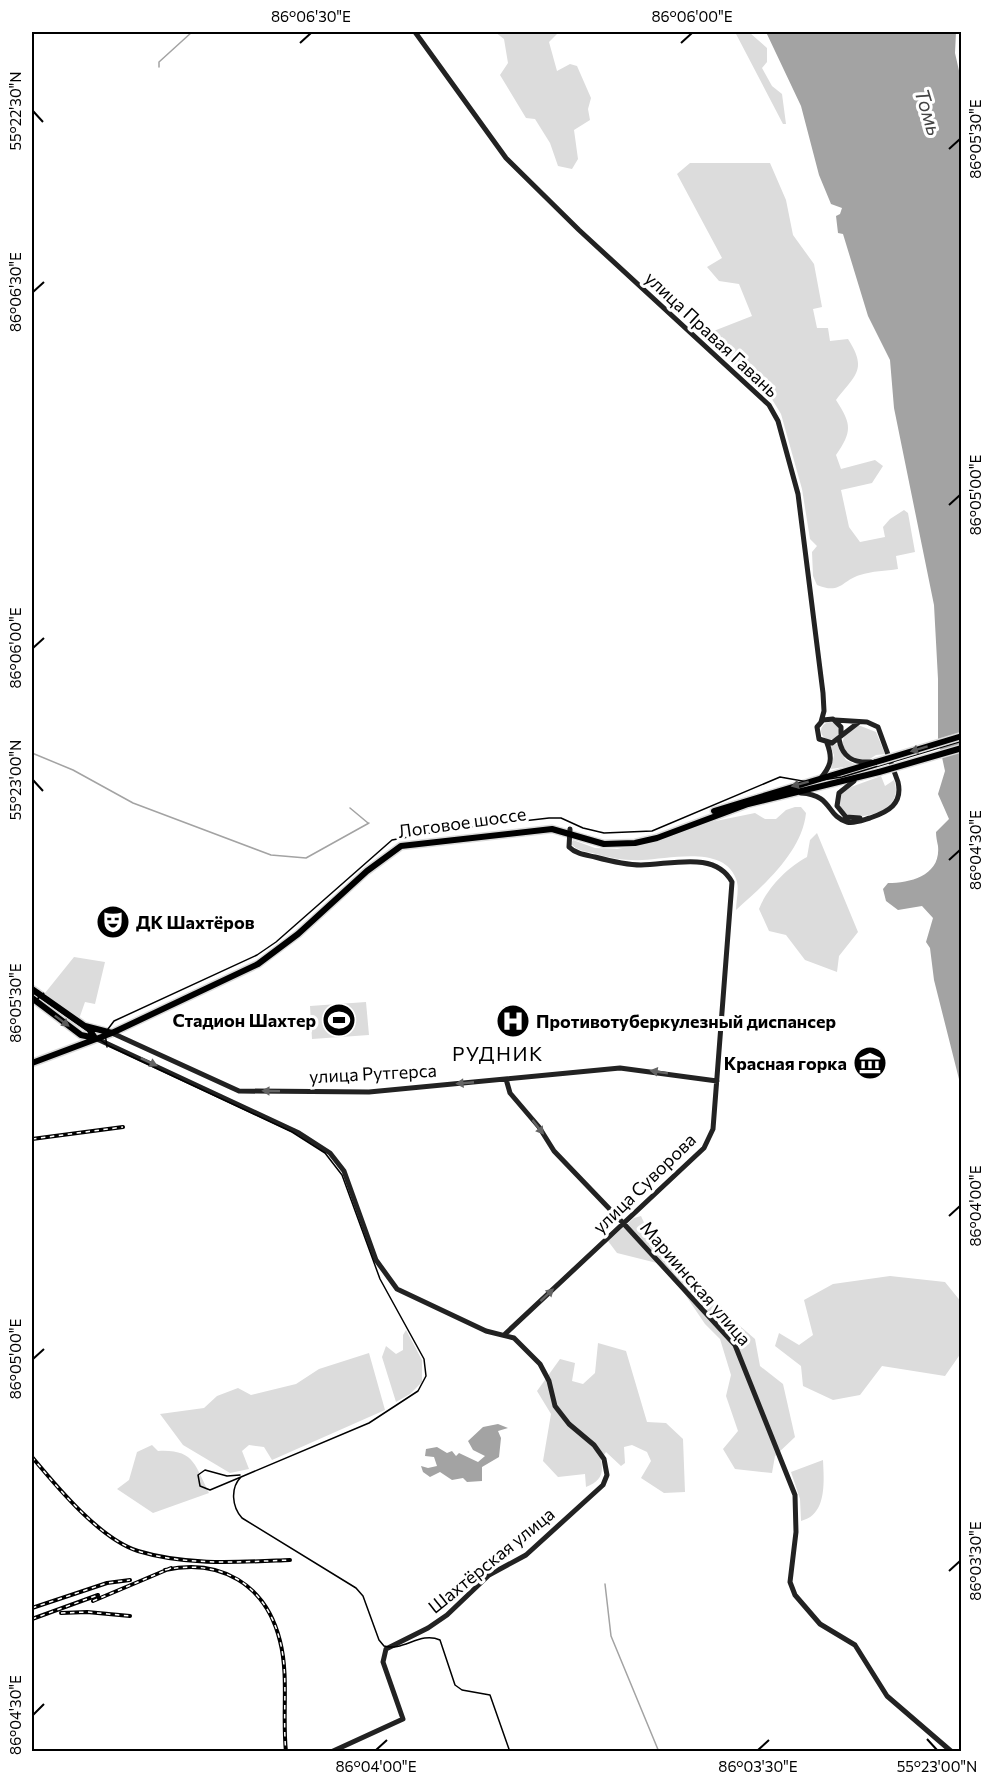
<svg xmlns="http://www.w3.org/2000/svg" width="993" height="1783" font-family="Commissioner,sans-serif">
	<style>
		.green { fill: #dcdcdc }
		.water { fill: #a3a3a3 }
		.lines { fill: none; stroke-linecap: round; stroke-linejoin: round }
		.stream { stroke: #a3a3a3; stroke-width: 1.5 }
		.primary-casing { stroke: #dbdbdb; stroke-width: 9 }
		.secondary { stroke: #222; stroke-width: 5 }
		.primary { stroke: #000; stroke-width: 6 }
		.tram { stroke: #000; stroke-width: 1.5 }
		.rail-casing { stroke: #000; stroke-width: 4 }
		.rail { stroke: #fff; stroke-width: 1.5; stroke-dasharray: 4.5; stroke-linecap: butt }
		.primary-bridge-casing { stroke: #dbdbdb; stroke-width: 9; stroke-linecap: butt }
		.primary-bridge { stroke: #000; stroke-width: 6 }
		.oneway { fill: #595959 }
		.oneway2 { fill: #646464 }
		.ticks { fill: none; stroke: #000; stroke-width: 2 }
		.labels { text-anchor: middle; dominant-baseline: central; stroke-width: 6; stroke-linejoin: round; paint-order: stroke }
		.street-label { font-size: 18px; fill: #000; stroke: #fff }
		.poi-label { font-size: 18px; font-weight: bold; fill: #000; stroke: #fff; text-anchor: start }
		.water-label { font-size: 20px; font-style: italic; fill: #444; stroke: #fff }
		.neighbourhood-label { font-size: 20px; letter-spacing: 1.5px; fill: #000; stroke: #fff }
		.neatline { fill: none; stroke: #000; stroke-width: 2 }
		.ticks-label { font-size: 15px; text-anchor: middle; fill: #000 }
	</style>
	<rect width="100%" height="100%" fill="#fff"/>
	<!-- green -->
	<path class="green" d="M 495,32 L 556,32 L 557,34 L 549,42 L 557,71 L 570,64 L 577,66 L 591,98 L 588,109 L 590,120 L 574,130 L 578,159 L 572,169 L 558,166 L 550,143 L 535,119 L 526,118 L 500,75 L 508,63 L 504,39 Z
		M 735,32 L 750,33 L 767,48 L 767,62 L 762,68 L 772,86 L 782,94 L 786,124 L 783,124 Z
		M 690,163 L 770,163 L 786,200 L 793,235 L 814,264 L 822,307 L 813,309 L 817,328 L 828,328 L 830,341 L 848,339 C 868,370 855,375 836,400 C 852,425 852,431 836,455 L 841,469 L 875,460 L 883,466 L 872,483 L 841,490 L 849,527 L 860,542 L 885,537 L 883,527 L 890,519 L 904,510 L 908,513 L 915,552 L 896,556 L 898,569 C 886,571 872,571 860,575 C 842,580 841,595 817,585 L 813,576 L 812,552 L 817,546 L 810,539 L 802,489 L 781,414 L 770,396 L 735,365 L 706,334 L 752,316 L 739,284 L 719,281 L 707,267 L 722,258 L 677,174 Z
		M821 731a9 9 0 1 1 18 0a9 9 0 1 1-18 0Z
		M 858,725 L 876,732 L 885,754 L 876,755 L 865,762 L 849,757 L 842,744 L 844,737 Z
		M 837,744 L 846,760 L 857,765 L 831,769 L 834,755 L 830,745 Z
		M 881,776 L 885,786 L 894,780 C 904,809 872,817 850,817 L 839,806 L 840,795 L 851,787 Z
		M 795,807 L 801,807 L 806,813 C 802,852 764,885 736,910 C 736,902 739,890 737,882 C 727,844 670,859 642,860 C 627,861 610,858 596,854 C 588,852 577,851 571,844 L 573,840 L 595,848 L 617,849 L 657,842 L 706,823 L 755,813 L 765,819 L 776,819 L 786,810 Z
		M 817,833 L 858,932 L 839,956 L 837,972 L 805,960 L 786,935 L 769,931 L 759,909 C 767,888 788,867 807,857 L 810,840 Z
		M 74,957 L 105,962 L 95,1004 L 85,1002 L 79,1019 L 45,993 Z
		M 366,1002 L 369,1035 L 312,1039 L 310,1006 Z
		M 641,1216 L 651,1238 L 677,1255 L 733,1320 L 755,1339 L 760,1366 L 783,1384 L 795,1437 L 775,1456 L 772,1473 L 735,1469 L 723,1449 L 738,1431 L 726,1396 L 731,1375 L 720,1339 L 705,1324 L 665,1265 L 617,1253 L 608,1241 L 634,1218 Z
		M 890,1276 L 945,1282 L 962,1303 L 961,1353 L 945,1376 L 882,1366 L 860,1395 L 833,1400 L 803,1386 L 801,1366 L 775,1346 L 779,1333 L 799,1345 L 813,1335 L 804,1300 L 833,1284 Z
		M 406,1330 L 422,1360 L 422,1382 L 410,1394 L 396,1402 L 382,1357 L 386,1346 L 396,1354 L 403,1350 L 403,1335 Z
		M 598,1343 L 626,1351 L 647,1422 L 666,1423 L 683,1439 L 685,1492 L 664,1493 L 641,1478 L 651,1461 L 647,1452 L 632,1445 L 624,1447 L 625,1463 L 621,1466 L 606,1452 L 601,1460 C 604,1475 600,1481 586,1487 L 585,1474 L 558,1477 L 543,1461 L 551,1414 L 537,1391 L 560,1359 L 575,1363 L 572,1381 L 583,1384 L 595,1373 Z
		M 369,1353 L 385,1410 L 272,1460 L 264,1447 L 249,1445 L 242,1451 L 249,1469 L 230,1473 L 183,1445 L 160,1414 L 204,1408 L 217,1396 L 238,1388 L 251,1395 L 296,1384 L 319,1369 Z
		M 152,1445 L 158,1451 C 194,1449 195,1465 209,1493 L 153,1513 L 117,1489 L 129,1480 L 137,1452 Z
		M 823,1460 C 824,1482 827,1515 801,1521 L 800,1499 L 791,1472 Z"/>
	<!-- water -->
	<path class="water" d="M 766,32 L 956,32 L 955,53 L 962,84 L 961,1087 L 934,980 L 930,948 L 926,942 L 933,918 L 922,906 L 898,910 L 886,901 L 883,889 L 888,883 C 911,883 941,875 938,846 C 937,841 936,837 936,832 L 949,819 L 938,794 L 945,771 L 938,739 L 938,679 L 934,605 L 894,408 L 890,360 L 868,316 L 843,234 L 838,233 L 836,216 L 840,214 L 842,208 L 831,204 L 819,175 L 801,106 Z
		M 498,1424 L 508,1428 L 498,1431 L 501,1438 L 499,1457 L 482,1467 L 482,1481 L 467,1482 L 463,1478 L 452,1480 L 440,1472 L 430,1477 L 423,1472 L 421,1466 L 428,1468 L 437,1466 L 434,1457 L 425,1456 L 426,1449 L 437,1447 L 447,1453 L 452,1451 L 456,1456 L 459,1453 L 478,1462 L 485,1456 L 473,1450 L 468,1441 L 483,1427 Z"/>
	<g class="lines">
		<!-- stream -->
		<path class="stream" d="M 159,67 L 159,62 L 192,32
			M 32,753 L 73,770 L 133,803 L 271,855 L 306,858 L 369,823
			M 350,808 L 368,823
			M 605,1584 L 611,1636 L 659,1752"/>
		<!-- primary casing -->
		<g class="primary-casing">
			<path id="primary" d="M 714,811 L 876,762
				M 32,989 L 89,1029 L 95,1038
				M 32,998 L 81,1035 L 95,1038
				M 85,1026 L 112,1033
				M 32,1063 L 112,1033 L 258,964 L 298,934 L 367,871 L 401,846 L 552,829 L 604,844 L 635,843 L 657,838 L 748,804 L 879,772"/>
		</g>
		<!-- secondary -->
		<path class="secondary" d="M 415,32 L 506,158 L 579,230 L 769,405 L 778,421 L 798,494 L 823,693 L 824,711 L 821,722
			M 841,736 L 841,727 L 833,719 L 823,720 L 817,727 L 819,739 L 832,743 L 859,722
			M 839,739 C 842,758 854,763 871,762
			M 820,779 C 831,766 833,759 827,743
			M 854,781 L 839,793 L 837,806 L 846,817 L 860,818
			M 801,793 C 833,795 826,816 847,822 C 854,824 863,820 870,818 C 888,812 903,804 898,782 L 878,727 L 867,722 L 835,720
			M 112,1033 L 239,1091 L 369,1092 L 620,1068 L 717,1081
			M 95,1038 L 299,1133 L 330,1153 L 344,1171 L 376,1260 L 397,1289 L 486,1331 L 514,1338 L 540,1364 L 549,1381 L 555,1406 L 569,1424 L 594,1445 L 604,1459 L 607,1475 L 603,1485 L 526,1555 L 489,1575 L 447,1615 L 428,1628 L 386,1649 L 383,1662 L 403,1719 L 331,1752
			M 506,1079 L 510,1093 L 539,1127 L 554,1151 L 624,1224 L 735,1345 L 795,1495 L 796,1532 L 790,1582 L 795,1595 L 820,1624 L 855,1645 L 887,1696 L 952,1752
			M 504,1335 L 704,1148 L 713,1129 L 732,882 C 715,850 670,865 641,865 C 626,865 610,861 595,857 C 586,855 576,854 569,847 L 570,829"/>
		<!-- primary -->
		<use href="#primary" class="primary"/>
		<!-- tram -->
		<path class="tram" d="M 32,992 L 109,1046 L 292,1132 L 325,1153 L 342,1175 L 380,1279 L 424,1359 L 426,1376 L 418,1391 L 369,1423 L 241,1477 C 230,1488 232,1507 242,1518 L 356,1588 L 363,1596 L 379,1640 L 384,1646 C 403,1652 420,1631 440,1640 L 455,1685 L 462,1690 L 490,1695 L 510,1752
			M 107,1047 L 105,1033 L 114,1021 L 257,955 L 276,942 L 392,840 L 446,830 L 549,818 L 561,818 L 583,828 L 604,833 L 652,831 L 780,777 L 808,782 L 842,777 L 962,741
			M 240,1475 L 227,1476 L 205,1470 L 198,1475 L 200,1486 L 210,1490 L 241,1477"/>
		<!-- rail casing -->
		<g class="rail-casing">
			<path id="rail" d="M 32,1139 L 123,1127
				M 32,1457 C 57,1487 100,1539 138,1551 C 187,1566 240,1562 290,1560
				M 165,1570 C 220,1558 266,1584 280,1641 C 289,1676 282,1715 286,1752
				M 93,1601 L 171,1568
				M 32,1608 L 107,1583 L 130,1580
				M 61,1613 L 87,1612 L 130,1616
				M 32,1619 L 98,1595"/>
		</g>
		<!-- rail -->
		<use href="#rail" class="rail"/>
		<!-- primary-bridge casing -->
		<g class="primary-bridge-casing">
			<path id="primary-bridge" d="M 876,762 L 962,736
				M 879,772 L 962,748"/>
		</g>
		<!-- primary-bridge -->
		<use href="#primary-bridge" class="primary-bridge"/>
	</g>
	<!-- one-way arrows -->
	<defs><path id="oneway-solid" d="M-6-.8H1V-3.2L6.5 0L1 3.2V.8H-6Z" transform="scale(1.5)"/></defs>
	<g class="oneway">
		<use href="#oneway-solid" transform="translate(919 749) rotate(163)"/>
		<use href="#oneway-solid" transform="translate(800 784) rotate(165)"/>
		<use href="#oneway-solid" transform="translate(62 1021) rotate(37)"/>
	</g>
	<g class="oneway2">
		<use href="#oneway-solid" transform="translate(149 1062) rotate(25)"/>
		<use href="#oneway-solid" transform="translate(659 1072) rotate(-171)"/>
		<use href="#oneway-solid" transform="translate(465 1083) rotate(175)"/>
		<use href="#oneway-solid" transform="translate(271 1091) rotate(-179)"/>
		<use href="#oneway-solid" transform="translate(538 1127) rotate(52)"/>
		<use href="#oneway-solid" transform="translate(547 1295) rotate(-43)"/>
	</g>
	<!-- ticks -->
	<path class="ticks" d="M 300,43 L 311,33M 681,43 L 692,33M 33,111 L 43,122M 949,149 L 960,139M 33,292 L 44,282M 949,505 L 960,495M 33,648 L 44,638M 33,780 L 43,791M 949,860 L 960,850M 33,1003 L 44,993M 949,1216 L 960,1206M 33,1359 L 44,1349M 949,1571 L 960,1561M 33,1715 L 44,1704M 927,1739 L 937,1750M 376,1750 L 387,1740M 758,1750 L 769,1740"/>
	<!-- icons -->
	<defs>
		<g id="theatre-disc" transform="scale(1.725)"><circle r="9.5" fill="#000" stroke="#fff"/><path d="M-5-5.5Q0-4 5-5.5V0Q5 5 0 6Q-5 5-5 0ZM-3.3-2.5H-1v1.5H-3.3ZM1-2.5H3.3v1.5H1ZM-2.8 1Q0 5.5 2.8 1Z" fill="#fff"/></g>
		<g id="stadium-disc" transform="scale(1.725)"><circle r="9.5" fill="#000" stroke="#fff"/><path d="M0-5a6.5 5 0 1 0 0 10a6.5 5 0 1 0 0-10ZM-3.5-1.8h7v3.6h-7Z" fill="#fff"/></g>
		<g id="hospital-disc" transform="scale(1.725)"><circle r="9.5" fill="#000" stroke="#fff"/><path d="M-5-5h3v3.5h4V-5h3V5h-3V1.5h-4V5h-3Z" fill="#fff"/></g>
		<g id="museum-disc" transform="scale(1.725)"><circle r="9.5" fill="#000" stroke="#fff"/><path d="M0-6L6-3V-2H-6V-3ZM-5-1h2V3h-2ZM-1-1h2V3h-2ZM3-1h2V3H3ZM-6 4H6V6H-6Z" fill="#fff"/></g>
	</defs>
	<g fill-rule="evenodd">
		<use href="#theatre-disc" x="113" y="922"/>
		<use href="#stadium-disc" x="339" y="1020"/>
		<use href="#hospital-disc" x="513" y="1021"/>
		<use href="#museum-disc" x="870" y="1063"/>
	</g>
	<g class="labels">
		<!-- street labels -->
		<g class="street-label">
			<text transform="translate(712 334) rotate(43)">улица Правая Гавань</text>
			<text transform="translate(462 822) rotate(-8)">Логовое шоссе</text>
			<text transform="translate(373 1073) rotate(-3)">улица Рутгерса</text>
			<text transform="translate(644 1183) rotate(-44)">улица Суворова</text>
			<text transform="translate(696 1283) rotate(49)">Мариинская улица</text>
			<text transform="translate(491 1560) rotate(-39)">Шахтёрская улица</text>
		</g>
		<!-- poi labels -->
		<g class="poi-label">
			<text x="136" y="922">ДК Шахтёров</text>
			<text x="316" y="1020" text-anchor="end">Стадион Шахтер</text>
			<text x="536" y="1021">Противотуберкулезный диспансер</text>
			<text x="847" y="1063" text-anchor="end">Красная горка</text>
		</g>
		<!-- water labels -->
		<g class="water-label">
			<text transform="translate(929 112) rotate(73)">Томь</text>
		</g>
		<!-- neighbourhood labels -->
		<g class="neighbourhood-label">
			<text x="498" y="1053">РУДНИК</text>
		</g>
	</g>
	<!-- border -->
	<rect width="993" height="1783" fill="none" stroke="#ffffff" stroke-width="66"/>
	<rect x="33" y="33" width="927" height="1717" class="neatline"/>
	<g class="ticks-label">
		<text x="311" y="22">86°06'30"E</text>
		<text x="692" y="22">86°06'00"E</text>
		<text transform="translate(16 111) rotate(-90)" y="5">55°22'30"N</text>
		<text transform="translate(976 139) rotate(-90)" y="5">86°05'30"E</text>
		<text transform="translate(16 292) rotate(-90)" y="5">86°06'30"E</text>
		<text transform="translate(976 495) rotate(-90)" y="5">86°05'00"E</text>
		<text transform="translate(16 648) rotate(-90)" y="5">86°06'00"E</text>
		<text transform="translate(16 780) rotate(-90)" y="5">55°23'00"N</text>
		<text transform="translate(976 850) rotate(-90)" y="5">86°04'30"E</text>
		<text transform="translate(16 1003) rotate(-90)" y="5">86°05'30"E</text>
		<text transform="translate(976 1206) rotate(-90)" y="5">86°04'00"E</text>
		<text transform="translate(16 1359) rotate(-90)" y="5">86°05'00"E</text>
		<text transform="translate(976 1561) rotate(-90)" y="5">86°03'30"E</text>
		<text transform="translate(16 1715) rotate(-90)" y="5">86°04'30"E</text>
		<text x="376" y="1772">86°04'00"E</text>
		<text x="758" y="1772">86°03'30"E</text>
		<text x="937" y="1772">55°23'00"N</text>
	</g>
</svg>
